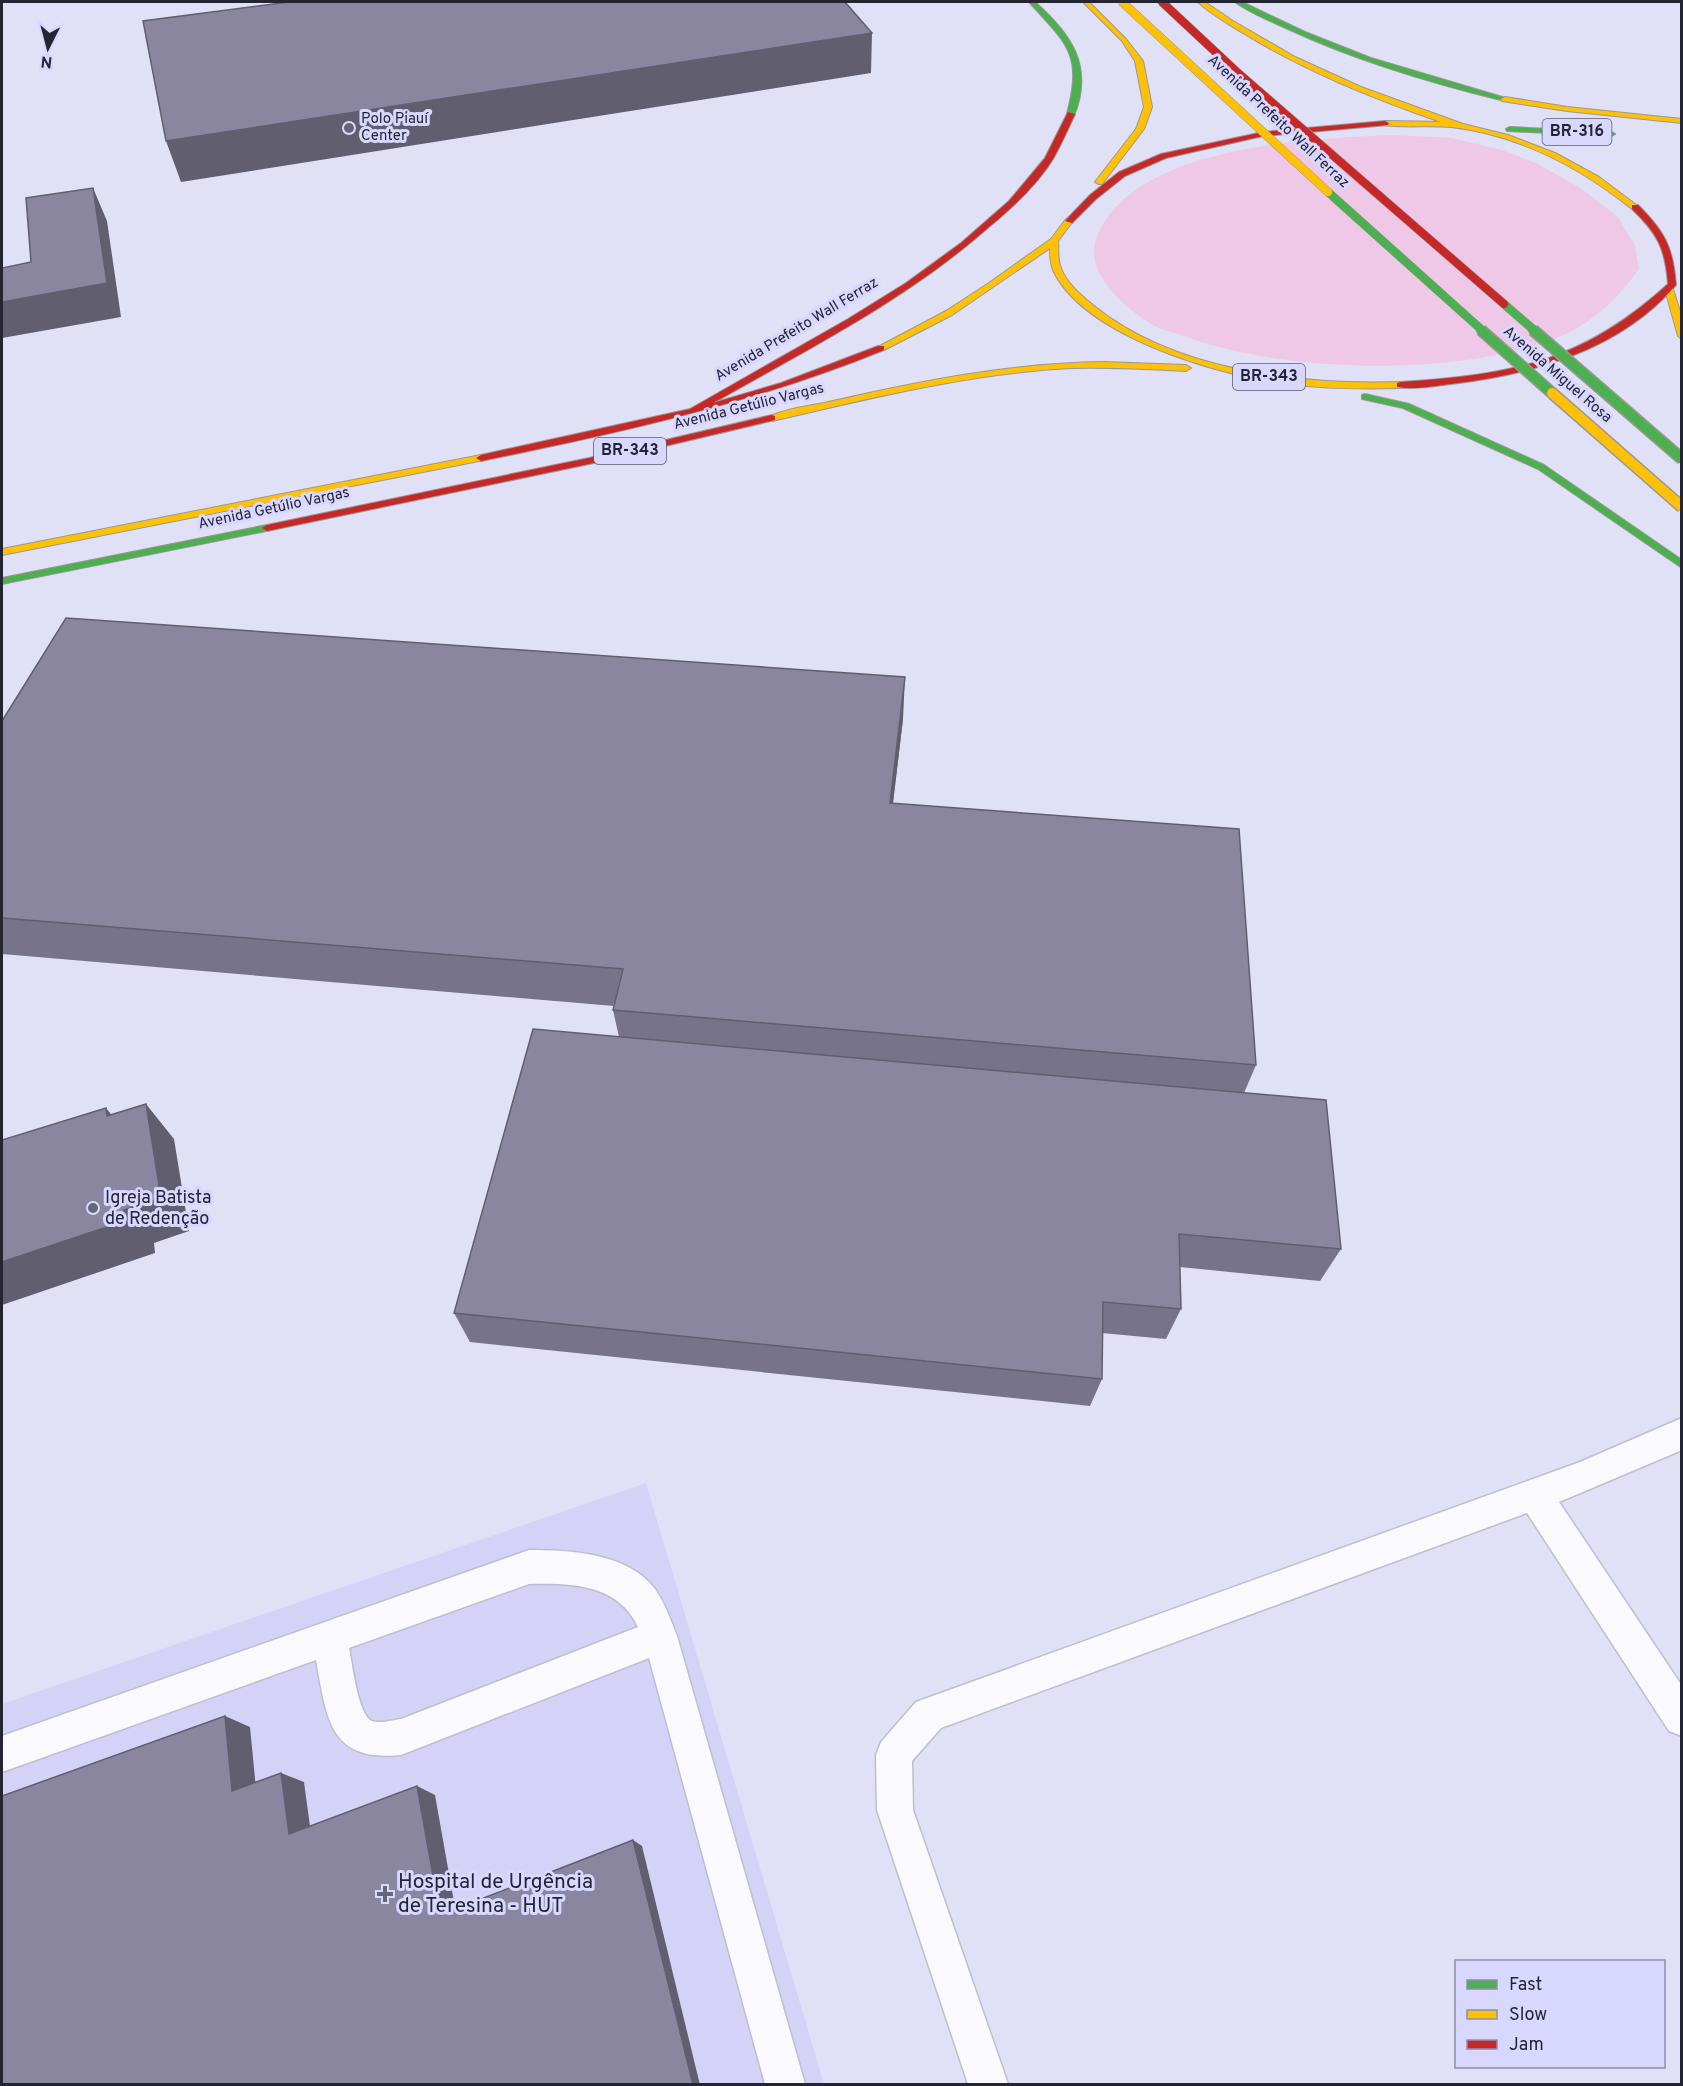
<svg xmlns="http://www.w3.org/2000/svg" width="1683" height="2086" font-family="Overpass,sans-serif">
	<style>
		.built { fill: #d4d3f7 }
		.green { fill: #efc8e7 }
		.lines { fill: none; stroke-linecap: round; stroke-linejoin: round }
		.lane-casing { stroke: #bebece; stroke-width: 3 }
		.fast-casing { stroke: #999894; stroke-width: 2 }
		.slow-casing { stroke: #999894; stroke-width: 2 }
		.jam-casing { stroke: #999894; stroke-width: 2 }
		.lane { fill: #fafafe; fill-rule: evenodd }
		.fast { fill: #4caf50; fill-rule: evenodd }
		.slow { fill: #ffc107; fill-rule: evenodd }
		.jam { fill: #c62828; fill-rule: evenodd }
		.fast-bridge-far1-casing { stroke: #999894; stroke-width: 9; stroke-linecap: butt }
		.fast-bridge-casing { stroke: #999894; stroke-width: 13; stroke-linecap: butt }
		.slow-bridge-far1-casing { stroke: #999894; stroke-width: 9; stroke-linecap: butt }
		.slow-bridge-casing { stroke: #999894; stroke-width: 13; stroke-linecap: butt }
		.jam-bridge-casing { stroke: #999894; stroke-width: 9; stroke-linecap: butt }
		.fast-bridge-far1 { stroke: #4caf50; stroke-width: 8 }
		.fast-bridge { stroke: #4caf50; stroke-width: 10 }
		.slow-bridge-far1 { stroke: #ffc107; stroke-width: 8 }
		.slow-bridge { stroke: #ffc107; stroke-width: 10 }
		.jam-bridge { stroke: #c62828; stroke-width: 8 }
		.wall { fill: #77738a }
		.shaded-wall { fill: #615e70 }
		.building { fill: #8a86a0; stroke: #615e70; stroke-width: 1.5 }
		.poi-dot { fill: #667; stroke: #d8d7ff; stroke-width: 2 }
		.labels { text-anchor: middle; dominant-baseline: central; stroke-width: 6; stroke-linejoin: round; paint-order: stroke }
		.far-poi-label { font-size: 15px; fill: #252433; stroke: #d8d7ff; text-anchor: start }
		.far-street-label { font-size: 15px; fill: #252433; stroke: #d8d7ff }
		.shield { fill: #d8d7ff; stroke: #5b5a70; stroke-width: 1.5 }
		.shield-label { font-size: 16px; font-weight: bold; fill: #252433 }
		.poi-label { font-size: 18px; fill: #252433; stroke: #d8d7ff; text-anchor: start }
		.near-poi-label { font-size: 21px; fill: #252433; stroke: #d8d7ff; text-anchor: start }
	</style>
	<rect width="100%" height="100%" fill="#e0e0f6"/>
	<!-- built -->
	<path class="built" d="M 646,1483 L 824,2084 L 2,2084 L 2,1704 Z"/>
	<!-- green -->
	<path class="green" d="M 1391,135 L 1452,138 L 1502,150 L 1538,164 L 1582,189 L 1618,217 L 1635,246 L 1639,269 C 1622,293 1599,317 1572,331 C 1474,379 1285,374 1184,336 C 1172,332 1158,329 1148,322 C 1121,304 1081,270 1098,234 C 1137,146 1307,139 1391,135 Z"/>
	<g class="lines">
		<!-- lane casing -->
		<g class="lane-casing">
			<path id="lane" d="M 1682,1418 L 1682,1450 L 1559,1502 L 1682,1686 L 1682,1736 L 1669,1731 L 1527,1513 L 941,1728 L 912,1761 L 913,1810 L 1008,2084 L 968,2084 L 877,1810 L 876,1755 L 881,1742 L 916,1702 L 1580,1462 Z
				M 529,1550 C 570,1550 628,1553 655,1589 C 665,1603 671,1621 677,1636 L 805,2084 L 765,2084 L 649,1658 L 401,1755 C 329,1762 327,1719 316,1660 L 2,1772 L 2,1736 ZM 529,1584 C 571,1583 618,1584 638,1627 L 401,1719 C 393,1720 380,1724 372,1721 C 358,1716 352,1662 349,1648 Z"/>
		</g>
		<!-- fast casing -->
		<g class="fast-casing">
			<path id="fast" d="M 1029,2 L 1035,2 C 1071,34 1094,66 1074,116 L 1067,114 C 1083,53 1067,44 1029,2 Z
				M 1235,2 L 1242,2 L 1305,32 L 1371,58 L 1509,99 L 1505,101 C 1431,83 1357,61 1288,29 C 1270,21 1250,13 1235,2 Z
				M 1510,127 L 1611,132 L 1615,134 L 1611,136 L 1507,131 L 1506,129 Z
				M 1365,394 L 1409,404 L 1544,465 L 1682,560 L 1682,568 L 1538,469 L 1403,408 L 1362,399 L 1362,395 Z
				M 267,525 L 271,526 L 271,530 L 2,584 L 2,578 Z"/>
		</g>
		<!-- slow casing -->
		<g class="slow-casing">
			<path id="slow" d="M 1083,2 L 1089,2 L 1126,39 L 1143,61 L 1152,107 L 1144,129 L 1102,184 L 1099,184 L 1095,182 L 1136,129 L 1144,107 L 1135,61 L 1122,41 Z
				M 1198,2 L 1205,2 L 1233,21 L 1295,57 L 1361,87 L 1463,124 L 1508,135 L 1555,153 L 1599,177 L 1639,207 L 1632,209 C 1580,167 1518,135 1451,127 C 1428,125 1405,128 1382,125 L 1381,123 L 1385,121 L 1441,122 C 1372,98 1305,71 1243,33 C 1228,24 1211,14 1198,2 Z
				M 1505,97 L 1567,107 L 1682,119 L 1682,123 L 1567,111 L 1502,101 L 1501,99 Z
				M 1066,219 L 1073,221 L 1058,241 C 1059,250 1057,260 1061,268 C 1066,283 1082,296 1094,306 C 1175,371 1299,385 1400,382 L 1405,385 L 1400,388 C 1360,389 1321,389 1281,383 C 1215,374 1083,335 1053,270 C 1050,263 1050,255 1050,248 L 952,315 L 884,350 L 876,348 L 946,311 L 989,283 L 1051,239 Z
				M 1669,286 L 1673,289 L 1682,318 L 1682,339 L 1678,336 L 1665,289 Z
				M 1104,362 L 1186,365 L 1191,368 L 1186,371 C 1148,369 1110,367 1072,368 C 971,373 871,398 772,421 L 767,418 C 779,410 809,406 824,403 C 916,382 1009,363 1104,362 Z
				M 481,455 L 486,458 L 484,460 L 2,555 L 2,549 Z"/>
		</g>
		<!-- jam casing -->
		<g class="jam-casing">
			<path id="jam" d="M 1068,112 L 1075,114 C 1068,129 1061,145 1053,159 C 1037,185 1013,207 990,226 C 908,299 808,349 713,403 L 781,383 L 878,346 L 884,346 L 884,350 C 754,403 619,433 481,461 L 476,458 L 481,455 L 690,409 L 848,319 L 906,283 L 961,243 L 1009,201 L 1045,158 Z
				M 1385,121 L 1389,123 L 1388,125 L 1263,136 L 1166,158 L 1125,176 L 1096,199 L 1072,223 L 1065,221 L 1090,195 L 1119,172 L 1161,154 L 1263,132 Z
				M 1632,205 L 1638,205 C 1665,232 1673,247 1676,285 C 1620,350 1534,374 1451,384 C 1434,386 1414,390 1397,387 L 1397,383 L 1400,382 C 1511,375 1583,362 1668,284 C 1665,248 1658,234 1632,209 Z
				M 772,415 L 775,416 L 775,420 L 589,464 L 267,531 L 262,528 L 267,525 L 589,458 Z"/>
		</g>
		<!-- lane -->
		<use href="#lane" class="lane"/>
		<!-- fast -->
		<use href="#fast" class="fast"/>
		<!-- slow -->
		<use href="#slow" class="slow"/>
		<!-- jam -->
		<use href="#jam" class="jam"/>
		<!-- fast-bridge-far1 casing -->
		<g class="fast-bridge-far1-casing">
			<path id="fast-bridge-far1" d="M 1328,192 L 1483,331
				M 1504,304 L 1535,331"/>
		</g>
		<!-- fast-bridge casing -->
		<g class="fast-bridge-casing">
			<path id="fast-bridge" d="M 1481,330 L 1552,393
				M 1533,330 L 1682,459"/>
		</g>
		<!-- slow-bridge-far1 casing -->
		<g class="slow-bridge-far1-casing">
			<path id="slow-bridge-far1" d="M 1122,2 L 1328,192"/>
		</g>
		<!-- slow-bridge casing -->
		<g class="slow-bridge-casing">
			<path id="slow-bridge" d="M 1552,393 L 1682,507"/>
		</g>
		<!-- jam-bridge casing -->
		<g class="jam-bridge-casing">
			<path id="jam-bridge" d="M 1162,2 L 1238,73 L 1504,304"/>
		</g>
		<!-- fast-bridge-far1 -->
		<use href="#fast-bridge-far1" class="fast-bridge-far1"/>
		<!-- fast-bridge -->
		<use href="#fast-bridge" class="fast-bridge"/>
		<!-- slow-bridge-far1 -->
		<use href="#slow-bridge-far1" class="slow-bridge-far1"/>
		<!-- slow-bridge -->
		<use href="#slow-bridge" class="slow-bridge"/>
		<!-- jam-bridge -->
		<use href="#jam-bridge" class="jam-bridge"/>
	</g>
	<!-- wall -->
	<path class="wall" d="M 903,719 L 893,803 L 1256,1065 L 1244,1093 L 1341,1249 L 1320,1281 L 1180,1267 L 1181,1309 L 1166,1339 L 1102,1333 L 1102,1379 L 1090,1406 L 470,1342 L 454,1313 L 619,1037 L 613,1010 L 614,1006 L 2,954 L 2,721 Z"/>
	<!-- shaded-wall -->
	<path class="shaded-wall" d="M 872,33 L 871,73 L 181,182 L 166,141 Z
		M 93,188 L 107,221 L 121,317 L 2,338 L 2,302 Z
		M 905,677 L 903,719 L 888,844 L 890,803 Z
		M 146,1104 L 174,1139 L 189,1231 L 154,1243 L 155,1253 L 2,1305 L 2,1262 L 124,1210 Z
		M 106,1108 L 135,1144 L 107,1116 Z
		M 225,1716 L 250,1727 L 257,1799 L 232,1791 Z
		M 281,1773 L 304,1782 L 312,1841 L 289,1834 Z
		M 417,1786 L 435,1795 L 457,1919 L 440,1915 Z
		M 633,1840 L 642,1846 L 700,2085 L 693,2085 Z"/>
	<!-- building -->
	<path class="building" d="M 289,2 L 845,2 L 872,33 L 166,141 L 143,21 Z
		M 93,188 L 107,283 L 2,302 L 2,268 L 31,262 L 26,198 Z
		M 66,618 L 905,677 L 890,803 L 1239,829 L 1256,1065 L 613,1010 L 623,969 L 2,918 L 2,721 Z
		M 533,1029 L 1326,1100 L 1341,1249 L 1179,1234 L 1181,1309 L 1103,1302 L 1102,1379 L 454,1313 Z
		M 146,1104 L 161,1198 L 124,1210 L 125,1221 L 2,1262 L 2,1140 L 106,1108 L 107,1116 Z
		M 225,1716 L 232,1791 L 281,1773 L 289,1834 L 417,1786 L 440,1915 L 633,1840 L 693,2085 L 2,2085 L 2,1796 Z"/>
	<!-- markers -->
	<g class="poi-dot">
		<circle cx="349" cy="128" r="6"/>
		<circle cx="93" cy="1208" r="6"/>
		<path d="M382 1885h6v6h6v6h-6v6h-6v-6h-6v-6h6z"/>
	</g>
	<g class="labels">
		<!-- far-poi labels -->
		<g class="far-poi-label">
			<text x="361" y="119">Polo Piauí<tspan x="361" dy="17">Center</tspan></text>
		</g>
		<!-- far-street labels -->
		<g class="far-street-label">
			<text transform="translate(1278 122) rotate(43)">Avenida Prefeito Wall Ferraz</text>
			<text transform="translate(797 330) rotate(-31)">Avenida Prefeito Wall Ferraz</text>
			<text transform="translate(1557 375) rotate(41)">Avenida Miguel Rosa</text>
			<text transform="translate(749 407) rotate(-14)">Avenida Getúlio Vargas</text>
			<text transform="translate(274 509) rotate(-12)">Avenida Getúlio Vargas</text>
		</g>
		<!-- shield labels -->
		<g class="shield">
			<rect x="1542.5" y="119" width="69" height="26" rx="4.5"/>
			<rect x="1233" y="364" width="72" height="26" rx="4.5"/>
			<rect x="594" y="438" width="72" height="26" rx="4.5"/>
		</g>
		<g class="shield-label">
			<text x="1577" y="132">BR-316</text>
			<text x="1269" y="377">BR-343</text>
			<text x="630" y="451">BR-343</text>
		</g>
		<!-- poi labels -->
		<g class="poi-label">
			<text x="105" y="1198">Igreja Batista<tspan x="105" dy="21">de Redenção</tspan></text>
		</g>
		<!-- near-poi labels -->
		<g class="near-poi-label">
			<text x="398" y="1882">Hospital de Urgência<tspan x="398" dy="24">de Teresina - HUT</tspan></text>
		</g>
	</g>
	<!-- border -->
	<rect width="1683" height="2086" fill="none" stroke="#252433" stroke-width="6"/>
	<!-- legend -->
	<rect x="1455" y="1960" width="210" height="108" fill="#d8d7ff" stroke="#908fad" stroke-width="1.5"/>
	<rect x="1467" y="1980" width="30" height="9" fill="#4caf50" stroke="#908fad" stroke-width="1.5"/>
	<text x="1509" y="1990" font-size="18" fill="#252433">Fast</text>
	<rect x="1467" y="2010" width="30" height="9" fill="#ffc107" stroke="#908fad" stroke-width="1.5"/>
	<text x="1509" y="2020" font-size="18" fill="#252433">Slow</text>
	<rect x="1467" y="2040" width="30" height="9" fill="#c62828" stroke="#908fad" stroke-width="1.5"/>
	<text x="1509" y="2050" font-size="18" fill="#252433">Jam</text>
	<!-- north arrow -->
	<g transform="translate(48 48) rotate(186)" stroke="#d8d7ff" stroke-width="4.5" paint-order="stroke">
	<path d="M0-4.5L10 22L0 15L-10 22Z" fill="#252433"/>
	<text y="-9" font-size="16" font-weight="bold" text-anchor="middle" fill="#252433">N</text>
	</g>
</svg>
